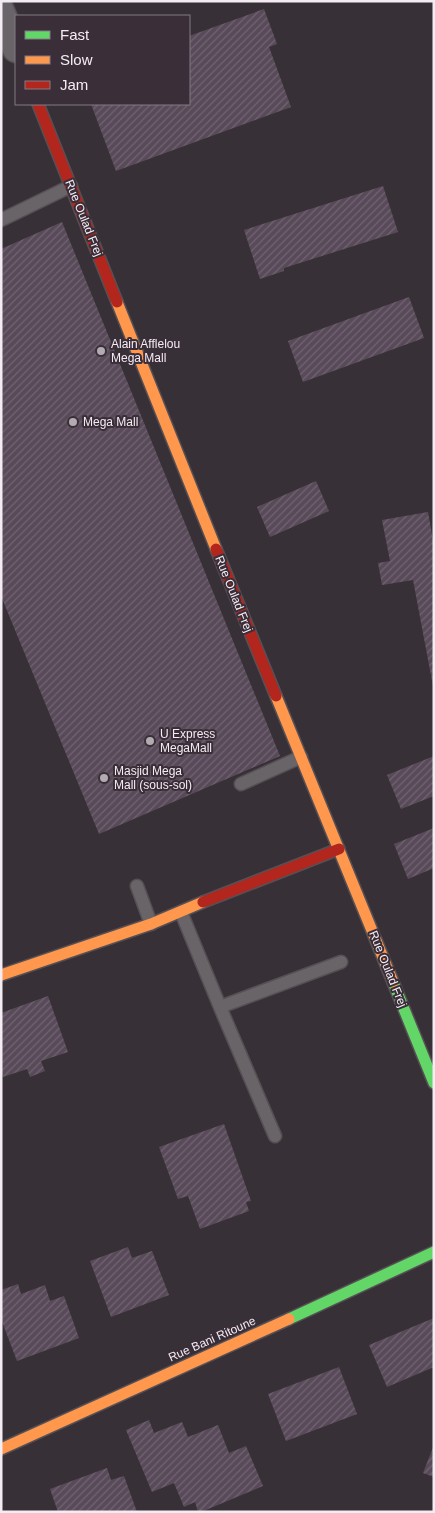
<svg xmlns="http://www.w3.org/2000/svg" width="435" height="1513" font-family="Arial,sans-serif">
	<style>
		.building { fill: url(#building-hatch) }
		.lines { fill: none; stroke-linecap: round; stroke-linejoin: round }
		.lane-casing { stroke: #565055; stroke-width: 15 }
		.street-casing { stroke: #565055; stroke-width: 29 }
		.fast-casing { stroke: #565055; stroke-width: 14 }
		.slow-casing { stroke: #565055; stroke-width: 14 }
		.jam-casing { stroke: #565055; stroke-width: 14 }
		.lane { stroke: #686468; stroke-width: 12 }
		.street { stroke: #686468; stroke-width: 26 }
		.fast { stroke: #63d668; stroke-width: 11 }
		.slow { stroke: #ff974d; stroke-width: 11 }
		.jam { stroke: #b3261e; stroke-width: 11 }
		.poi-dot { fill: #b2abb1; stroke: #3a2e39; stroke-width: 2 }
		.labels { text-anchor: middle; dominant-baseline: central; stroke-width: 4; stroke-linejoin: round; paint-order: stroke }
		.street-label { font-size: 12px; fill: #f4ecf3; stroke: #3a2e39 }
		.poi-label { font-size: 12px; fill: #f4ecf3; stroke: #3a2e39; text-anchor: start }
	</style>
	<defs>
		<pattern id="building-hatch" width="6" height="6" patternUnits="userSpaceOnUse" patternTransform="scale(1.25)"><rect width="6" height="6" fill="#594a59"/><path d="M-1 1l2-2M0 6l6-6M5 7l2-2" fill="none" stroke="#716471"/></pattern>
	</defs>
	<rect width="100%" height="100%" fill="#373137"/>
	<!-- building -->
	<path class="building" d="M 264,9 L 277,44 L 269,47 L 291,107 L 116,171 L 91,104 L 189,104 L 189,36 Z
		M 383,186 L 398,232 L 284,268 L 284,271 L 260,279 L 244,230 Z
		M 62,222 L 280,756 L 99,834 L 1,596 L 1,249 Z
		M 409,297 L 424,338 L 303,382 L 288,341 Z
		M 316,481 L 329,511 L 270,537 L 257,507 Z
		M 428,512 L 434,546 L 433,686 L 413,580 L 382,585 L 378,563 L 390,561 L 382,520 Z
		M 434,756 L 434,796 L 401,809 L 387,775 Z
		M 434,828 L 434,868 L 408,879 L 394,844 Z
		M 48,996 L 68,1052 L 41,1061 L 45,1071 L 30,1077 L 27,1069 L 3,1077 L 1,1071 L 1,1013 Z
		M 224,1124 L 251,1201 L 246,1202 L 249,1211 L 200,1229 L 188,1196 L 178,1199 L 159,1147 Z
		M 128,1247 L 132,1258 L 152,1251 L 169,1295 L 111,1317 L 90,1261 Z
		M 18,1284 L 21,1294 L 45,1285 L 50,1301 L 64,1296 L 79,1338 L 17,1361 L 1,1319 L 1,1290 Z
		M 434,1318 L 434,1367 L 387,1387 L 369,1345 Z
		M 339,1367 L 357,1414 L 286,1441 L 268,1394 Z
		M 149,1420 L 154,1433 L 182,1422 L 188,1437 L 218,1425 L 229,1453 L 246,1446 L 263,1486 L 201,1512 L 198,1512 L 195,1502 L 184,1507 L 174,1483 L 152,1492 L 126,1430 Z
		M 434,1445 L 434,1477 L 423,1473 Z
		M 107,1468 L 111,1480 L 124,1476 L 137,1512 L 58,1512 L 50,1489 Z"/>
	<g class="lines">
		<!-- lane casing -->
		<g class="lane-casing">
			<path id="lane" d="M 1,220 L 71,186
				M 241,784 L 301,757
				M 137,886 L 151,924
				M 181,912 L 220,1007 L 275,1136
				M 220,1007 L 341,962"/>
		</g>
		<!-- street casing -->
		<g class="street-casing">
			<path id="street" d="M 1,11 L 16,49"/>
		</g>
		<!-- fast casing -->
		<g class="fast-casing">
			<path id="fast" d="M 393,982 L 434,1083
				M 289,1319 L 434,1252"/>
		</g>
		<!-- slow casing -->
		<g class="slow-casing">
			<path id="slow" d="M 117,302 L 216,549
				M 276,696 L 393,982
				M 1,975 L 151,924 L 203,902
				M 1,1449 L 289,1319"/>
		</g>
		<!-- jam casing -->
		<g class="jam-casing">
			<path id="jam" d="M 38,104 L 117,302
				M 216,549 L 276,696
				M 203,902 L 339,849"/>
		</g>
		<!-- lane -->
		<use href="#lane" class="lane"/>
		<!-- street -->
		<use href="#street" class="street"/>
		<!-- fast -->
		<use href="#fast" class="fast"/>
		<!-- slow -->
		<use href="#slow" class="slow"/>
		<!-- jam -->
		<use href="#jam" class="jam"/>
	</g>
	<!-- markers -->
	<g class="poi-dot">
		<circle cx="101" cy="351" r="5"/>
		<circle cx="73" cy="422" r="5"/>
		<circle cx="150" cy="741" r="5"/>
		<circle cx="104" cy="778" r="5"/>
	</g>
	<g class="labels">
		<!-- street labels -->
		<g class="street-label">
			<text transform="translate(84 218) rotate(68)">Rue Oulad Frej</text>
			<text transform="translate(234 594) rotate(68)">Rue Oulad Frej</text>
			<text transform="translate(388 969) rotate(68)">Rue Oulad Frej</text>
			<text transform="translate(212 1339) rotate(-24)">Rue Bani Ritoune</text>
		</g>
		<!-- poi labels -->
		<g class="poi-label">
			<text x="111" y="344">Alain Afflelou<tspan x="111" dy="14">Mega Mall</tspan></text>
			<text x="83" y="422">Mega Mall</text>
			<text x="160" y="734">U Express<tspan x="160" dy="14">MegaMall</tspan></text>
			<text x="114" y="771">Masjid Mega<tspan x="114" dy="14">Mall (sous-sol)</tspan></text>
		</g>
	</g>
	<!-- border -->
	<rect width="435" height="1513" fill="none" stroke="#f4ecf3" stroke-width="5"/>
	<!-- legend -->
	<rect x="15" y="15" width="175" height="90" fill="#3a2e39" stroke="#847a83"/>
	<rect x="25" y="31" width="25" height="8" fill="#63d668" stroke="#847a83"/>
	<text x="60" y="40" font-size="15" fill="#f4ecf3">Fast</text>
	<rect x="25" y="56" width="25" height="8" fill="#ff974d" stroke="#847a83"/>
	<text x="60" y="65" font-size="15" fill="#f4ecf3">Slow</text>
	<rect x="25" y="81" width="25" height="8" fill="#b3261e" stroke="#847a83"/>
	<text x="60" y="90" font-size="15" fill="#f4ecf3">Jam</text>
</svg>
